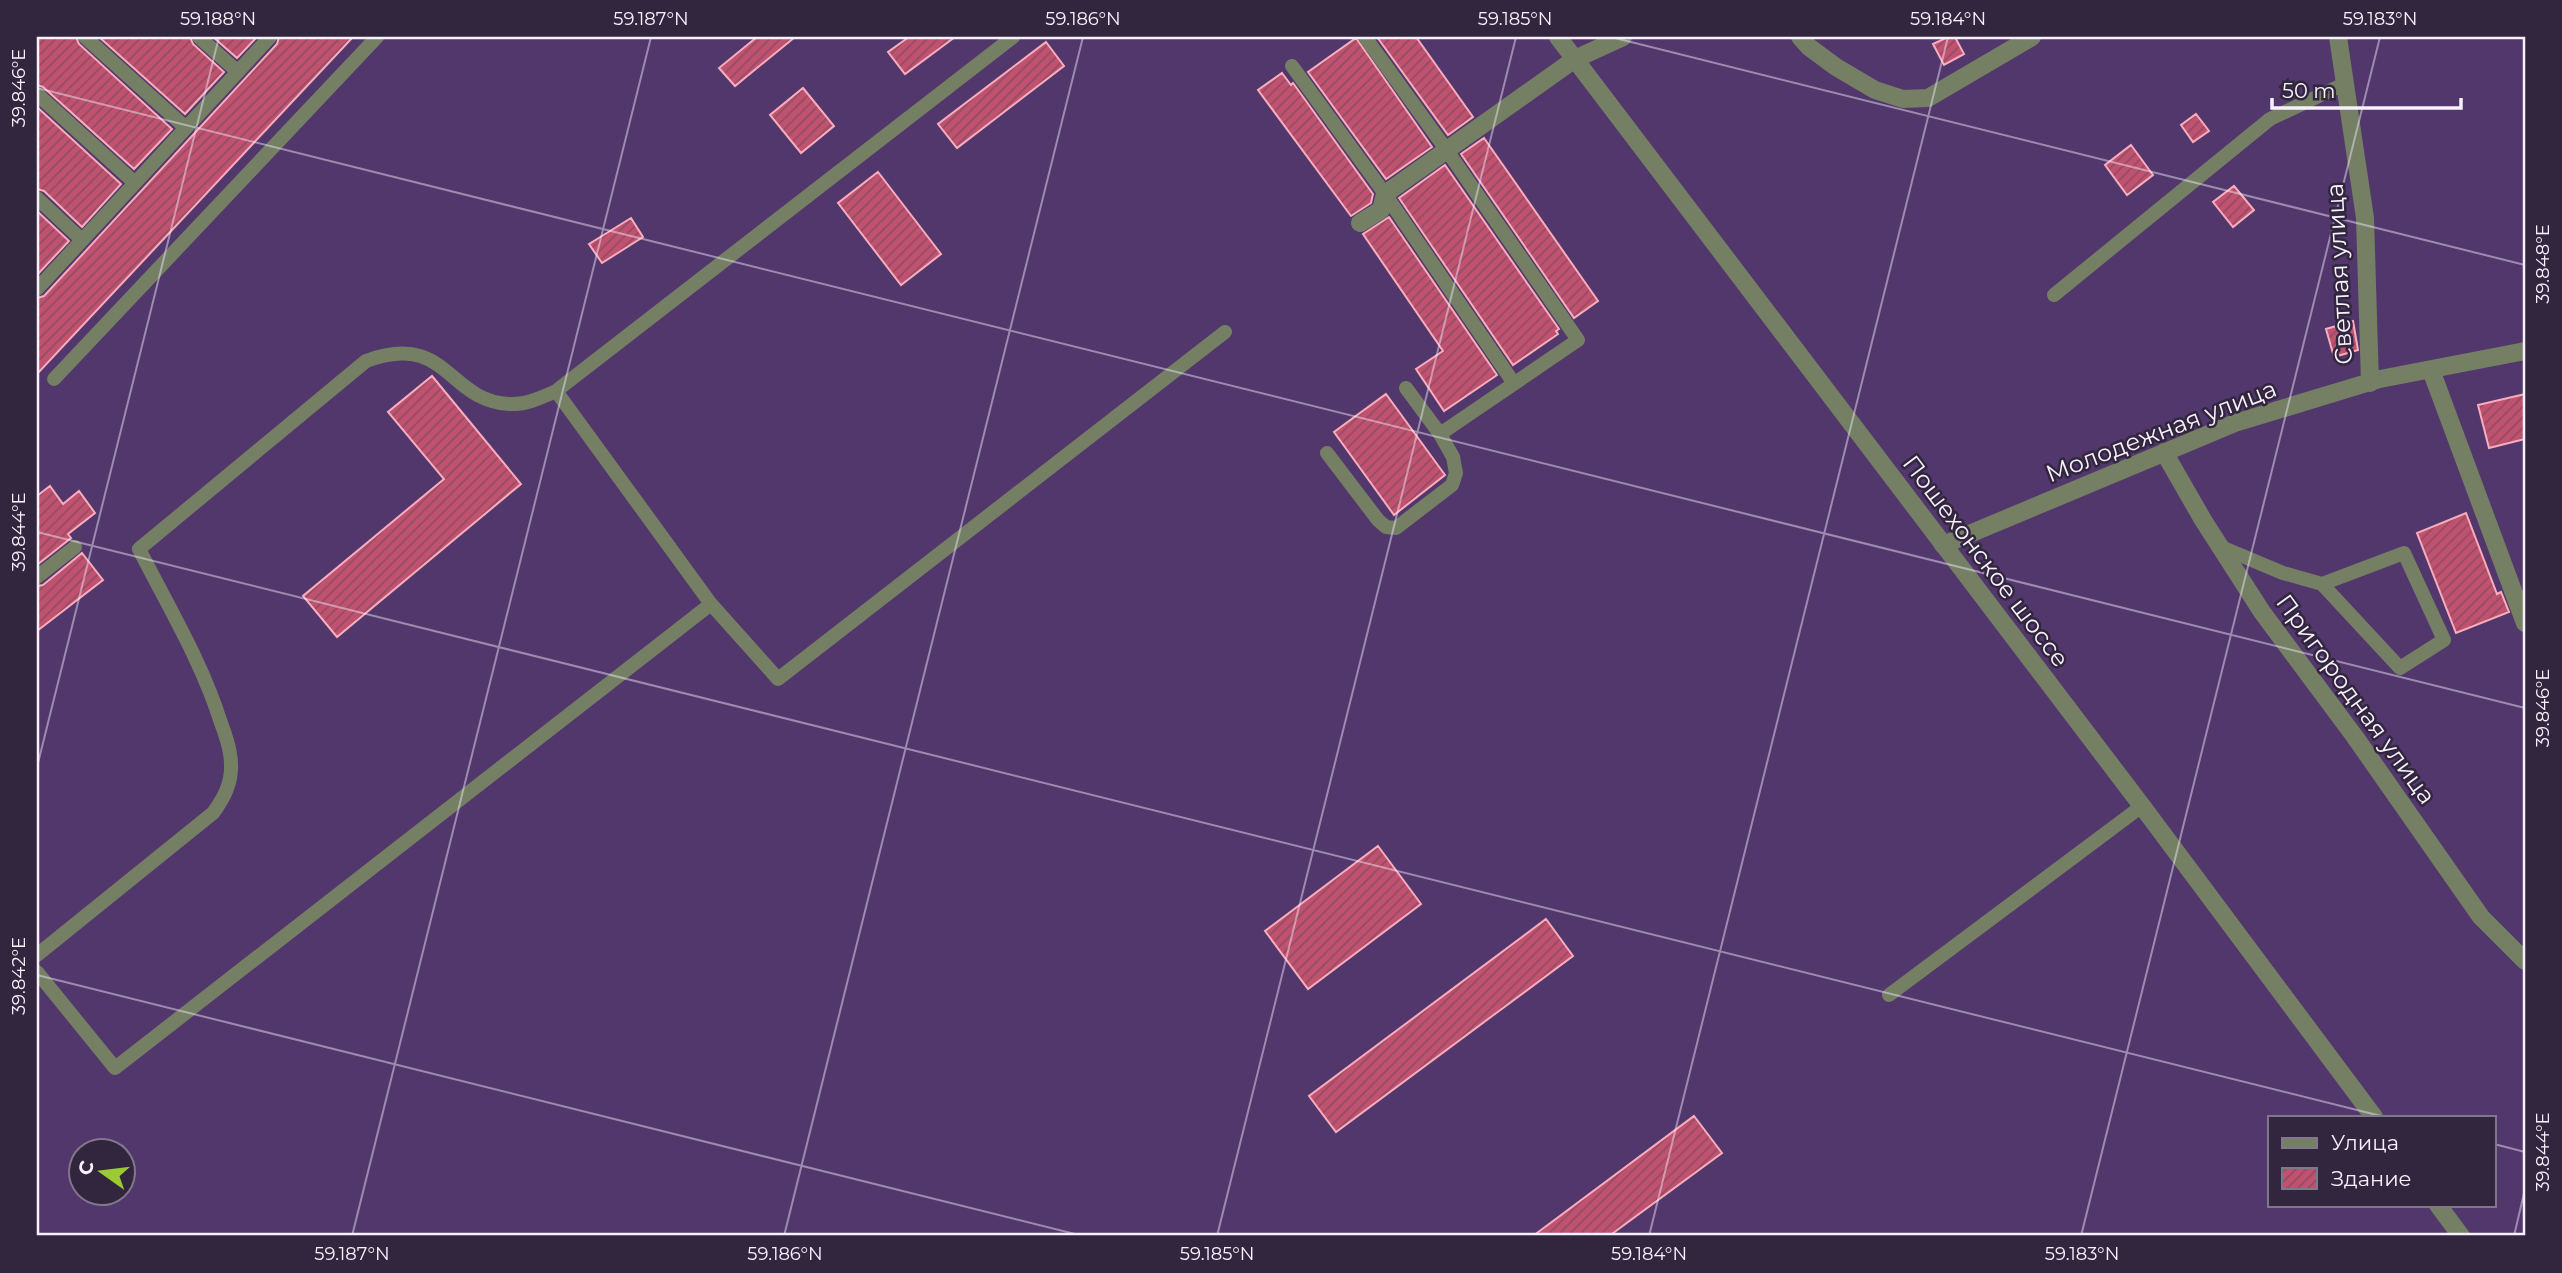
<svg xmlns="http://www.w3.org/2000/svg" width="2562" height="1273" font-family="Montserrat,sans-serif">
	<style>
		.building { fill: url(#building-hatch); stroke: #f9acbc; stroke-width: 2 }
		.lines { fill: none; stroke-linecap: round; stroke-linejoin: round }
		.service { stroke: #747f64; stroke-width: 14 }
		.minor { stroke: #747f64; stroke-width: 18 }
		.tertiary { stroke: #747f64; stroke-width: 18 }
		.ticks { fill: none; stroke: #f7f1fe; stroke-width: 2; stroke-opacity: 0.45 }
		.labels { text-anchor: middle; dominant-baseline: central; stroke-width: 5; stroke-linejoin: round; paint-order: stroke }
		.street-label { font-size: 24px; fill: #f7f1fe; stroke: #32263e }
		.neatline { fill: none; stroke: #f7f1fe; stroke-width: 2.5 }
		.ticks-label { font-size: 18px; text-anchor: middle; fill: #f7f1fe }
	</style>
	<defs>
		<pattern id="building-hatch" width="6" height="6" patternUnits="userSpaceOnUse" patternTransform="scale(1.75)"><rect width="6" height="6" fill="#c15170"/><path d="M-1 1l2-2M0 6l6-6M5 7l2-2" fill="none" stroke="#914d62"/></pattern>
	</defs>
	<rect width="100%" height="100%" fill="#52376d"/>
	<!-- building -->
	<path class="building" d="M 37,37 L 76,37 L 79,44 L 172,129 L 134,169 L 43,87 L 37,85 Z
		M 99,37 L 190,37 L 193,44 L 224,72 L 185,114 Z
		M 213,37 L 257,37 L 237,58 Z
		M 279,37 L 353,37 L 37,374 L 37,298 L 44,296 L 277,44 Z
		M 757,37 L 795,37 L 735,86 L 719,68 Z
		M 909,37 L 955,37 L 905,74 L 888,52 Z
		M 1377,37 L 1416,37 L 1473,117 L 1448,135 Z
		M 1948,37 L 1955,37 L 1964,54 L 1944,65 L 1933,44 Z
		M 1356,38 L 1432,147 L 1386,179 L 1308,72 Z
		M 1046,42 L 1064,66 L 957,148 L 938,124 Z
		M 1282,73 L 1291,85 L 1293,83 L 1373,194 L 1371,203 L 1351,216 L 1258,90 Z
		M 803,88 L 834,126 L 801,153 L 770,115 Z
		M 37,107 L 121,184 L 82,227 L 44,191 L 37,189 Z
		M 2196,114 L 2209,131 L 2193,142 L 2181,125 Z
		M 1484,138 L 1598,301 L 1574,318 L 1461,154 Z
		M 2131,145 L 2153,175 L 2127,195 L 2105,165 Z
		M 1445,165 L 1559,329 L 1556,331 L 1558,334 L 1513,365 L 1399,198 Z
		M 878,172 L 941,254 L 901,285 L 838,203 Z
		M 2234,186 L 2254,210 L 2233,227 L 2213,202 Z
		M 37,211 L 69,241 L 37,275 Z
		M 1389,217 L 1497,375 L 1444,411 L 1416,369 L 1443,351 L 1363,234 Z
		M 631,218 L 643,237 L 602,263 L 589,244 Z
		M 2353,321 L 2358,350 L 2334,357 L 2326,329 Z
		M 432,376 L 521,484 L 337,637 L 303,596 L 444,479 L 388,412 Z
		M 1386,394 L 1445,475 L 1394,515 L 1334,432 Z
		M 2525,394 L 2525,439 L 2489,448 L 2478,405 Z
		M 50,486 L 63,504 L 79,491 L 95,513 L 68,534 L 71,538 L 37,565 L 37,496 Z
		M 2466,513 L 2497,594 L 2501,592 L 2509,612 L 2456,633 L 2417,533 Z
		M 82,553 L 103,580 L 37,631 L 37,586 L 43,585 Z
		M 1378,846 L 1421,904 L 1308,989 L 1265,931 Z
		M 1546,919 L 1573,956 L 1336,1132 L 1309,1096 Z
		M 1694,1116 L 1722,1153 L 1609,1236 L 1533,1236 Z"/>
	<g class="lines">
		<!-- service -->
		<path class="service" d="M 85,37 L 186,128
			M 199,37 L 238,72
			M 1013,37 L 556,391 L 711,604 L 778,679 L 1225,332
			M 1292,66 L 1385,194 L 1513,382
			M 37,94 L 135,183
			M 37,198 L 82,240
			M 37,289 L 270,37
			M 2054,295 L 2270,119 L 2344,84
			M 54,379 L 377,37
			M 1406,388 L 1440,434
			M 1327,453 L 1378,520 L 1386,527 L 1396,528 L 1452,485 L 1456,473 L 1453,457 L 1440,434 L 1578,340 L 1448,152 L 1365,37
			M 2221,547 L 2283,573 L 2322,584 L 2404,553 L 2444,640 L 2400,668 L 2322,584
			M 37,577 L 75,547
			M 37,955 L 213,813 C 224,798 232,783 231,764 C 231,750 226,736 221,723 C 202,662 168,606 139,549 L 366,361 C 448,331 447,401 509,404 C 525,405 541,398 556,391
			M 37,972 L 115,1068 L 711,604
			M 1889,995 L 2142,806"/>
		<!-- minor -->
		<path class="minor" d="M 1800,37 L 1809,47 L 1836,67 L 1875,90 L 1903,99 L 1928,98 L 2032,37
			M 2338,37 L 2365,218 L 2370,383
			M 1360,223 L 1381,210 L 1385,194 L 1575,59 L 1623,37
			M 2431,370 L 2525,623
			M 2164,452 L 2203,520 L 2262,612 L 2355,737 L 2481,917 L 2525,961
			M 1943,545 L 2235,423 L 2380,379 L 2525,351"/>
		<!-- tertiary -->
		<path class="tertiary" d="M 1558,37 L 2142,806 L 2374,1117
			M 2438,1205 L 2461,1236"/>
	</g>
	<!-- ticks -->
	<path class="ticks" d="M 1611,37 L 2525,265M 37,88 L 2525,708M 37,532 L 2385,1117M 37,767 L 219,37M 37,975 L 1083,1236M 2494,1144 L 2525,1152M 352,1236 L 651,37M 784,1236 L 1083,37M 1217,1236 L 1516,37M 1649,1236 L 1948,37M 2081,1236 L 2380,37M 2514,1236 L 2525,1189"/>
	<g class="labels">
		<!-- street labels -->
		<g class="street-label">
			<text transform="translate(2339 274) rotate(-93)">Светлая улица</text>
			<text transform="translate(2161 431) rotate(-21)">Молодежная улица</text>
			<text transform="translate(1986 561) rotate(53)">Пошехонское шоссе</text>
			<text transform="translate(2356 699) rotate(54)">Пригородная улица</text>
		</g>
	</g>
	<!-- border -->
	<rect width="2562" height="1273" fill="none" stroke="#32263e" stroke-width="77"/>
	<!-- legend -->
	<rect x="2268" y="1116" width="228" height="91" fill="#32263e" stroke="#81778b" stroke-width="2"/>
	<rect x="2282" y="1138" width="35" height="10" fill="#747f64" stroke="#81778b" stroke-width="2"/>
	<text x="2331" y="1150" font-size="21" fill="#f7f1fe">Улица</text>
	<rect x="2282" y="1168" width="35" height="21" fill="url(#building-hatch)" stroke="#81778b" stroke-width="2"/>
	<text x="2331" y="1186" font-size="21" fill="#f7f1fe">Здание</text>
	<!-- north arrow -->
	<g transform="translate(102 1172) rotate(284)"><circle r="33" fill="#32263e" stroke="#81778b" stroke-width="2"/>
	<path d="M0-5L12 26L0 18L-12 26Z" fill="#9cca32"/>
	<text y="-10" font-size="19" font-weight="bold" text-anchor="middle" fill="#f7f1fe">С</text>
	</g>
	<!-- scale -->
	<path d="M2272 98v10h189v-10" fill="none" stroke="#f7f1fe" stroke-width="3.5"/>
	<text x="2282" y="98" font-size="21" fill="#f7f1fe" stroke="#32263e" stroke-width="5" paint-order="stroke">50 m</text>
	<rect x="38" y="38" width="2486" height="1196" class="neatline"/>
	<g class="ticks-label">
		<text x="218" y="25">59.188°N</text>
		<text x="651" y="25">59.187°N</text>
		<text x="1083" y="25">59.186°N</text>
		<text x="1515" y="25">59.185°N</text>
		<text x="1948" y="25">59.184°N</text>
		<text x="2380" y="25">59.183°N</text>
		<text transform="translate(19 88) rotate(-90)" y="6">39.846°E</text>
		<text transform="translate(2543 264) rotate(-90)" y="6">39.848°E</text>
		<text transform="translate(19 532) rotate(-90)" y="6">39.844°E</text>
		<text transform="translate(2543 708) rotate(-90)" y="6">39.846°E</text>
		<text transform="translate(19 976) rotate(-90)" y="6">39.842°E</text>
		<text transform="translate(2543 1152) rotate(-90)" y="6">39.844°E</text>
		<text x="352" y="1260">59.187°N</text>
		<text x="785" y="1260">59.186°N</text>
		<text x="1217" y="1260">59.185°N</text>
		<text x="1649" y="1260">59.184°N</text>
		<text x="2082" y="1260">59.183°N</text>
	</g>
</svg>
